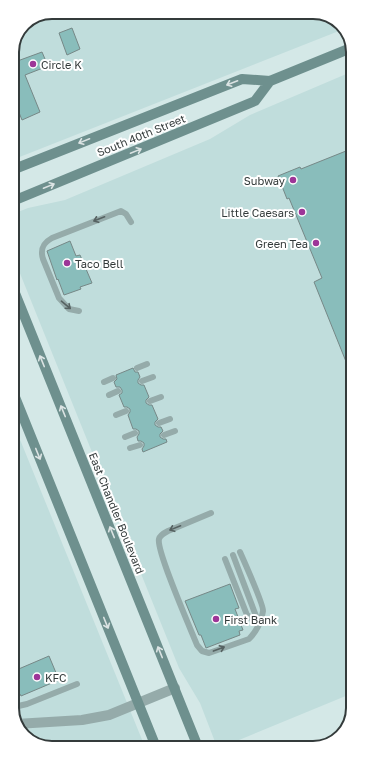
<svg xmlns="http://www.w3.org/2000/svg" width="365" height="760" font-family="'Golos Text',sans-serif">
	<style>
		.built { fill: #c0dddc }
		.building { fill: #89bdbb; stroke: #768887 }
		.lines { fill: none; stroke-linecap: round; stroke-linejoin: round }
		.lane { stroke: #95abaa; stroke-width: 6 }
		.street { stroke: #95abaa; stroke-width: 10 }
		.secondary { stroke: #6e908e; stroke-width: 10 }
		.oneway { stroke: #dbe3e3 }
		.oneway2 { stroke: #566262 }
		.poi-dot { fill: #9d3598; stroke: #fff; stroke-width: 1.5 }
		.labels { text-anchor: middle; dominant-baseline: central; stroke-width: 4; stroke-linejoin: round; paint-order: stroke }
		.poi-label { font-size: 11px; fill: #343b3b; stroke: #fff; text-anchor: start }
		.street-label { font-size: 11px; fill: #343b3b; stroke: #fff }
		.rim { fill: none; stroke: #343b3b; stroke-width: 2 }
	</style>
	<rect width="100%" height="100%" fill="#d4e8e7"/>
	<!-- built -->
	<path class="built" d="M 52,12 L 316,12 L 338,20 L 344,29 L 12,160 L 12,49 L 24,23 Z
		M 351,72 L 353,693 L 227,745 L 217,747 L 200,703 L 179,668 L 13,256 L 13,214 L 28,208 L 65,200 L 210,139 L 250,115 Z
		M 13,426 L 21,442 L 145,747 L 49,748 L 28,740 L 14,721 Z"/>
	<!-- building -->
	<path class="building" d="M 72,28 L 80,49 L 67,55 L 59,33 Z
		M 42,52 L 48,66 L 25,75 L 40,112 L 22,120 L 12,95 L 12,63 Z
		M 351,149 L 352,374 L 351,374 L 314,282 L 322,278 L 289,198 L 287,199 L 278,176 L 300,167 L 301,169 Z
		M 70,241 L 76,256 L 80,255 L 92,283 L 80,287 L 81,289 L 64,295 L 58,279 L 57,280 L 47,251 Z
		M 133,368 L 135,372 L 138,372 L 140,377 L 138,380 L 138,383 L 141,385 L 144,385 L 149,397 L 146,400 L 146,403 L 149,405 L 152,405 L 158,419 L 155,422 L 155,425 L 158,427 L 161,427 L 163,431 L 160,434 L 160,437 L 163,439 L 166,439 L 167,442 L 143,452 L 142,449 L 144,446 L 144,443 L 141,441 L 138,441 L 137,437 L 139,434 L 139,431 L 136,429 L 133,429 L 128,415 L 130,412 L 130,409 L 127,407 L 124,407 L 119,395 L 122,393 L 122,390 L 120,387 L 116,387 L 114,382 L 117,379 L 116,375 Z
		M 230,584 L 239,608 L 235,609 L 243,630 L 239,631 L 240,635 L 206,648 L 201,635 L 199,635 L 185,601 Z
		M 49,656 L 59,680 L 21,696 L 20,694 L 14,697 L 14,671 Z"/>
	<g class="lines">
		<!-- lane -->
		<path class="lane" d="M 79,311 L 69,309 L 59,298 L 43,259 C 40,249 43,243 52,238 L 121,211 L 126,214 L 131,222
			M 137,368 L 147,364
			M 142,381 L 153,377
			M 104,382 L 113,378
			M 109,395 L 118,391
			M 150,401 L 161,397
			M 116,415 L 126,411
			M 159,423 L 170,419
			M 164,435 L 175,431
			M 125,437 L 135,433
			M 130,448 L 140,445
			M 211,513 L 168,531 C 164,533 160,535 159,539 C 156,550 191,630 197,645 L 202,651 L 209,653 L 249,639 C 256,632 262,621 263,611 C 264,606 244,561 240,552
			M 233,555 L 259,624
			M 225,559 L 247,615 L 259,624
			M 14,707 L 27,704 L 77,684"/>
		<!-- street -->
		<path class="street" d="M 16,724 L 82,720 L 109,715 L 175,688"/>
		<!-- secondary -->
		<path class="secondary" d="M 12,170 L 242,79 L 270,81 L 351,48
			M 13,201 L 255,101 L 270,81
			M 13,288 L 198,747
			M 13,392 L 156,747"/>
	</g>
	<!-- one-way arrows -->
	<defs><path id="oneway-shaft" d="M-6 0H5M1.5-3L5.5 0L1.5 3" fill="none" stroke-width="1.6" stroke-linecap="round" stroke-linejoin="round"/></defs>
	<g class="oneway">
		<use href="#oneway-shaft" transform="translate(232 83) rotate(159)"/>
		<use href="#oneway-shaft" transform="translate(84 141) rotate(158)"/>
		<use href="#oneway-shaft" transform="translate(136 151) rotate(-22)"/>
		<use href="#oneway-shaft" transform="translate(49 186) rotate(-22)"/>
		<use href="#oneway-shaft" transform="translate(42 361) rotate(-112)"/>
		<use href="#oneway-shaft" transform="translate(63 411) rotate(-112)"/>
		<use href="#oneway-shaft" transform="translate(38 454) rotate(68)"/>
		<use href="#oneway-shaft" transform="translate(112 532) rotate(-112)"/>
		<use href="#oneway-shaft" transform="translate(106 623) rotate(68)"/>
		<use href="#oneway-shaft" transform="translate(160 652) rotate(-112)"/>
	</g>
	<g class="oneway2">
		<use href="#oneway-shaft" transform="translate(99 219) rotate(159)"/>
		<use href="#oneway-shaft" transform="translate(66 305) rotate(40)"/>
		<use href="#oneway-shaft" transform="translate(175 528) rotate(158)"/>
		<use href="#oneway-shaft" transform="translate(219 649) rotate(-20)"/>
	</g>
	<!-- markers -->
	<g class="poi-dot">
		<circle cx="33" cy="64" r="4"/>
		<circle cx="293" cy="180" r="4"/>
		<circle cx="302" cy="212" r="4"/>
		<circle cx="316" cy="243" r="4"/>
		<circle cx="67" cy="263" r="4"/>
		<circle cx="216" cy="619" r="4"/>
		<circle cx="37" cy="677" r="4"/>
	</g>
	<g class="labels">
		<!-- poi labels -->
		<g class="poi-label">
			<text x="41" y="64">Circle K</text>
			<text x="285" y="180" text-anchor="end">Subway</text>
			<text x="294" y="212" text-anchor="end">Little Caesars</text>
			<text x="308" y="243" text-anchor="end">Green Tea</text>
			<text x="75" y="263">Taco Bell</text>
			<text x="224" y="619">First Bank</text>
			<text x="45" y="677">KFC</text>
		</g>
		<!-- street labels -->
		<g class="street-label">
			<text transform="translate(141 135) rotate(-22)">South 40th Street</text>
			<text transform="translate(117 513) rotate(68)">East Chandler Boulevard</text>
		</g>
	</g>
	<!-- crop -->
	<path d="M0 0H365V760H0ZM52 19H313A33 33 0 0 1 346 52V708A33 33 0 0 1 313 741H52A33 33 0 0 1 19 708V52A33 33 0 0 1 52 19Z" fill="#fff" fill-rule="evenodd"/>
	<path class="rim" d="M52 19H313A33 33 0 0 1 346 52V708A33 33 0 0 1 313 741H52A33 33 0 0 1 19 708V52A33 33 0 0 1 52 19Z"/>
</svg>
